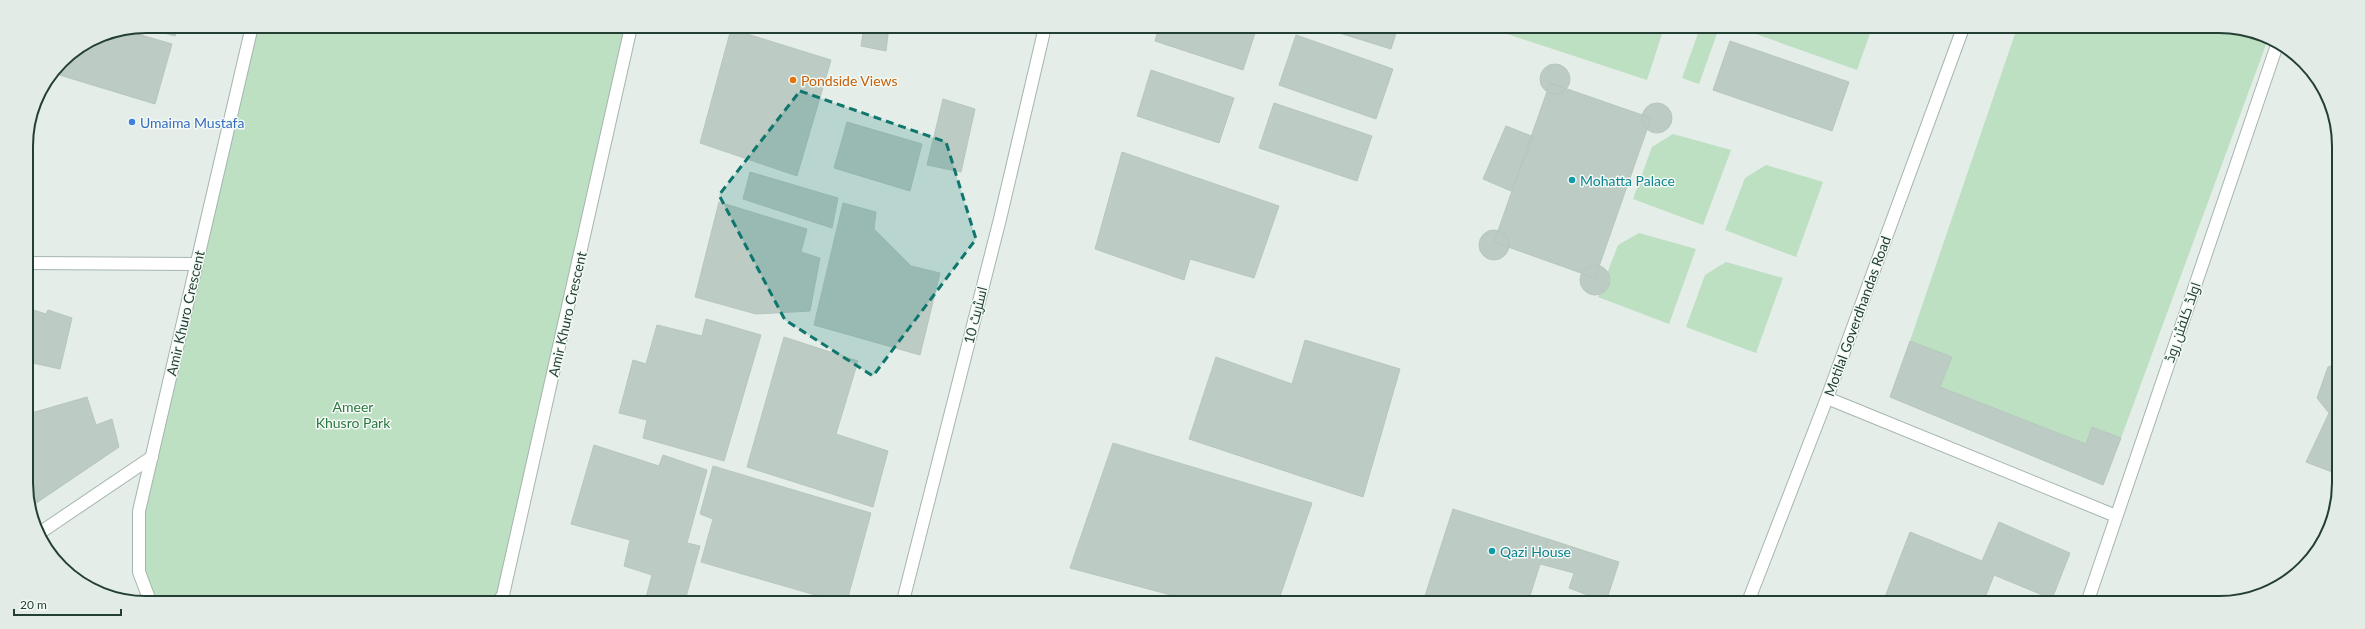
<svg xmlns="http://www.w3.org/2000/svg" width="2365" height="629" font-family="Lato,Cairo,sans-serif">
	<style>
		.green { fill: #bddfc2 }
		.building { fill: #bccbc3; stroke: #b6c7be }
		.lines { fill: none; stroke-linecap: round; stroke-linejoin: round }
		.lane-casing { stroke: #a6b5ae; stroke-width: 14 }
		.street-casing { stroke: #a6b5ae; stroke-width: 14 }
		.lane { stroke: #fff; stroke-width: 12 }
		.street { stroke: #fff; stroke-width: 12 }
		.marked { fill: #0f766e; fill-opacity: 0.2; stroke: #0f766e; stroke-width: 3; stroke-dasharray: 8 5; stroke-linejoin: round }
		.food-dot { fill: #e8710a; stroke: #f4faf6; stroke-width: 1.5 }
		.shop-dot { fill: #3f7fe0; stroke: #f4faf6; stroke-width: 1.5 }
		.culture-dot { fill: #0f9aa8; stroke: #f4faf6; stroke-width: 1.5 }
		.labels { text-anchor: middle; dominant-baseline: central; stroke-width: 3; stroke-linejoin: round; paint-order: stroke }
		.food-label { font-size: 14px; fill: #c56008; stroke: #f4faf6; text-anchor: start }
		.shop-label { font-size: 14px; fill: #366cbe; stroke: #f4faf6; text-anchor: start }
		.culture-label { font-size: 14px; fill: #0d838f; stroke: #f4faf6; text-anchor: start }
		.street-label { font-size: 14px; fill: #233f34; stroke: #f4faf6 }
		.park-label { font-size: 14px; fill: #2c7741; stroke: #f4faf6 }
		.rim { fill: none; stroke: #233f34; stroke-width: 2 }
	</style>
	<rect width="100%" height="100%" fill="#e4ede8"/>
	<!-- green -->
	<path class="green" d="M 252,26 L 631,27 L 499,601 L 152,601 L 139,572 L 139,511 Z
		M 1489,28 L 1664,28 L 1647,80 Z
		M 1700,28 L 1719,28 L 1699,84 L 1682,78 Z
		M 1739,28 L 1872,28 L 1857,70 Z
		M 2017,28 L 2243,28 L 2263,36 L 2267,42 L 2121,438 L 2092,427 L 2086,444 L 1940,387 L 1952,357 L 1910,341 Z
		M 1673,134 L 1731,150 L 1703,225 L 1633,199 L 1652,147 Z
		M 1766,165 L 1823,182 L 1796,257 L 1725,230 L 1745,178 Z
		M 1639,233 L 1696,249 L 1669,324 L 1598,297 L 1618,245 Z
		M 1726,262 L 1783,278 L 1756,353 L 1686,327 L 1705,275 Z"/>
	<!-- building -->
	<path class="building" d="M 178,26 L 175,36 L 143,27 L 146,26 Z
		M 864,27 L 889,27 L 886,51 L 861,46 Z
		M 1159,27 L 1257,27 L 1243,70 L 1155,41 Z
		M 1320,27 L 1398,27 L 1391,49 Z
		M 731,29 L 831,60 L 797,176 L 700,143 Z
		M 124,30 L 172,44 L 155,104 L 53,73 L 61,61 L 100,35 Z
		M 1296,35 L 1393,69 L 1376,119 L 1279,85 Z
		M 1730,41 L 1849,82 L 1832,131 L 1713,90 Z
		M1540 79a15 15 0 1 1 30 0a15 15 0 1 1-30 0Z
		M 1151,70 L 1234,98 L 1219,143 L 1137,116 Z
		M 1550,83 L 1651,118 L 1595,278 L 1494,242 Z
		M 943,99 L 975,109 L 961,172 L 927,165 Z
		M 1274,103 L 1372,136 L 1357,181 L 1259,148 Z
		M1642 118a15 15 0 1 1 30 0a15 15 0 1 1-30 0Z
		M 847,122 L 922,144 L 910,191 L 834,168 Z
		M 1506,126 L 1534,137 L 1511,191 L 1483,179 Z
		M 1122,152 L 1279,206 L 1254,278 L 1190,259 L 1184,280 L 1095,249 Z
		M 750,172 L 838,198 L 832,228 L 743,199 Z
		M 719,202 L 807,229 L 801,252 L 820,258 L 810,311 L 756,314 L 695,297 Z
		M 843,203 L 876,212 L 874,229 L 911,266 L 940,273 L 920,355 L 814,325 Z
		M1479 245a15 15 0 1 1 30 0a15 15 0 1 1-30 0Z
		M1580 280a15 15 0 1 1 30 0a15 15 0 1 1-30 0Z
		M 27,308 L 46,314 L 48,310 L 72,318 L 60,369 L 28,362 Z
		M 706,319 L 761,335 L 724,461 L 643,438 L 647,420 L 619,413 L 633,360 L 646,364 L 657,325 L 702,336 Z
		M 784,337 L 858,361 L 836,434 L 888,451 L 873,507 L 747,467 Z
		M 1305,340 L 1400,369 L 1363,497 L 1189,439 L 1216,357 L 1292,384 Z
		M 1910,341 L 1952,357 L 1940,387 L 2086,444 L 2092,427 L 2121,438 L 2103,485 L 1890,397 Z
		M 2337,364 L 2337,474 L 2306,462 L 2329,413 L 2317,398 L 2328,367 Z
		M 87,397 L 96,425 L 112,419 L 119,447 L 29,508 L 28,414 Z
		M 1113,443 L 1312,503 L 1278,602 L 1197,602 L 1070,568 Z
		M 594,445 L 659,466 L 663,455 L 707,470 L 687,543 L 700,546 L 685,601 L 645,601 L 652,575 L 624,566 L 630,540 L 571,524 Z
		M 713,466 L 871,513 L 847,601 L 836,601 L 701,562 L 713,519 L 700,514 Z
		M 1453,509 L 1548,539 L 1528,602 L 1423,602 Z
		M 1999,522 L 2070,553 L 2052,599 L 1994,575 L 1983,603 L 1883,602 L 1910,532 L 1982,561 Z
		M 1548,539 L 1619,562 L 1606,602 L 1569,588 L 1574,573 L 1540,564 Z"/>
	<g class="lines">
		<!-- lane casing -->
		<g class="lane-casing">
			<path id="lane" d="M 27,263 L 197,264
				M 38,534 L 152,457"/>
		</g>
		<!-- street casing -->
		<g class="street-casing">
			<path id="street" d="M 1827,398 L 2116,516
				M 150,601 L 139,572 L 139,511 L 252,26
				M 499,601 L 503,595 L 631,27
				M 903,601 L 1000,219 L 1045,27
				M 1748,602 L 1827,398 L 1963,28
				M 2087,603 L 2278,42"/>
		</g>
		<!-- lane -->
		<use href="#lane" class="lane"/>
		<!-- street -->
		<use href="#street" class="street"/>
	</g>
	<!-- marked area -->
	<path class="marked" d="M 800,91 L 946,142 L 976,239 L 873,376 L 785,320 L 719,195 Z"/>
	<!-- markers -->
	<circle class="food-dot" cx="793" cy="80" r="4"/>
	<circle class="shop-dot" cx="132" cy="122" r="4"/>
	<g class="culture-dot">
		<circle cx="1572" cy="180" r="4"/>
		<circle cx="1492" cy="551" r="4"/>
	</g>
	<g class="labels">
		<!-- food labels -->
		<g class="food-label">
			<text x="801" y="80">Pondside Views</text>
		</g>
		<!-- shop labels -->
		<g class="shop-label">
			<text x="140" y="122">Umaima Mustafa</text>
		</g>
		<!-- culture labels -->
		<g class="culture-label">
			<text x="1580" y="180">Mohatta Palace</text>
			<text x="1500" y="551">Qazi House</text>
		</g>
		<!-- street labels -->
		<g class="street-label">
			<text transform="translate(185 313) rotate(-77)">Amir Khuro Crescent</text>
			<text transform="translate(567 314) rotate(-77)">Amir Khuro Crescent</text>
			<text transform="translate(975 315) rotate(-76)">اسٹریٹ 10</text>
			<text transform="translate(1857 316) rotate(-70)">Motilal Goverdhandas Road</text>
			<text transform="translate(2182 322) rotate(-71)">اولڈ کلفٹن روڈ</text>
		</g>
		<!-- park labels -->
		<g class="park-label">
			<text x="353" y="406">Ameer<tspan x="353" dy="16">Khusro Park</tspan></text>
		</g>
	</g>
	<!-- crop -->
	<path d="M0 0H2365V629H0ZM146 33H2219A113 113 0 0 1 2332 146V483A113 113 0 0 1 2219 596H146A113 113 0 0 1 33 483V146A113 113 0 0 1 146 33Z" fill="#e3ebe6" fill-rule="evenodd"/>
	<path class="rim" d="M146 33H2219A113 113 0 0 1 2332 146V483A113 113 0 0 1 2219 596H146A113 113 0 0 1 33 483V146A113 113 0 0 1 146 33Z"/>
	<!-- scale -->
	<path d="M14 609v6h107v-6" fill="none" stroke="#233f34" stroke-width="2"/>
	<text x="20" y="609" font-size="12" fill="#233f34" stroke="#f4faf6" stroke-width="3" paint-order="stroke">20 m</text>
</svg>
